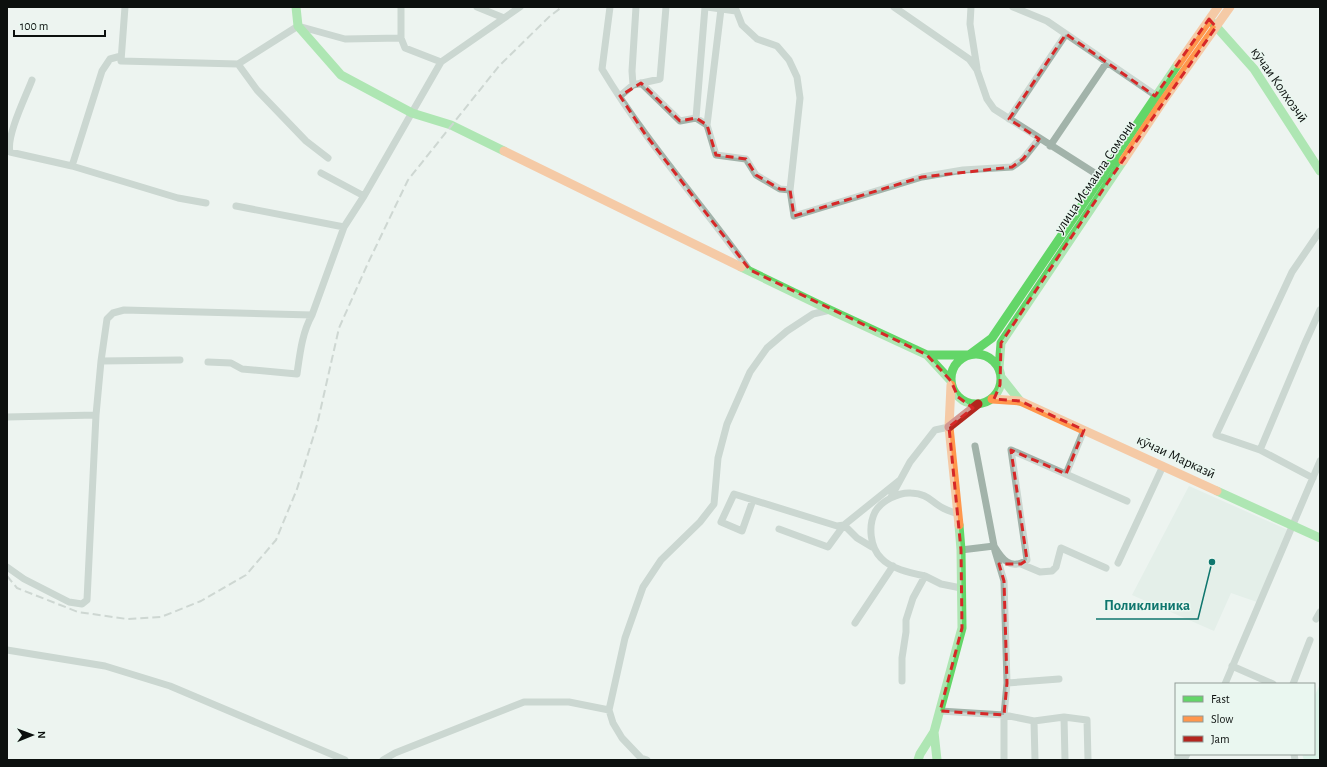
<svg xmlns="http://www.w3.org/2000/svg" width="1327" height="767" font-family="'Alegreya Sans',sans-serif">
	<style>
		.built { fill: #d9e8e0 }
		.green { fill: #c6f2dd }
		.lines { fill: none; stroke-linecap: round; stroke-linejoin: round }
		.street { stroke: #a2b3aa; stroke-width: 7 }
		.fast { stroke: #63d668; stroke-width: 9 }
		.slow { stroke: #ff974d; stroke-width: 9 }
		.jam { stroke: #b3261e; stroke-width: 9 }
		.rail { stroke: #a8b3ad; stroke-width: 2; stroke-dasharray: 8 4; stroke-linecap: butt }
		.marked { fill: none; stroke: #d62828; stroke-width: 3; stroke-dasharray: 8 5; stroke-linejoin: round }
		.labels { text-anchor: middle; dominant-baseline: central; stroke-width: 3; stroke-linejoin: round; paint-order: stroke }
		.street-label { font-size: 14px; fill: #0c100e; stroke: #eaf7f0 }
		.leader { fill: none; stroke: #0f766e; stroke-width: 1.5 }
		.callout-dot { fill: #0f766e; stroke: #eaf7f0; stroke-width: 1.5 }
		.callout-label { font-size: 15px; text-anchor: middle; font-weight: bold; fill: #0f766e; stroke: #eaf7f0; stroke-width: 3; stroke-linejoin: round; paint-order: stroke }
	</style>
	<rect width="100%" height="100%" fill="#edf4f0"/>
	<!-- built -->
	<path class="built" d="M 1189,486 L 1288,530 L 1257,602 L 1231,593 L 1214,631 L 1132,595 Z"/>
	<!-- green -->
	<path class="green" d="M 1320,684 L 1320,760 L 1304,760 L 1302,754 L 1314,754 L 1314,697 Z"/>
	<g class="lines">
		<!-- street -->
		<path class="street" d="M 125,7 L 121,61 L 238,64 L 298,26 L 345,39 L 401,38
			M 401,7 L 401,38 L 405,48 L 441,62
			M 477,7 L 504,18
			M 610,7 L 602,69 C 645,141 701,203 749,270
			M 707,7 L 736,11
			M 735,7 L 742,25 L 757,39 L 777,46 L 789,60 L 797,77 L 800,98 L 790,190 L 794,216 L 922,177 L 963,170 L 1012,167 L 1023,159 L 1039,139
			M 894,7 L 969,59 L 977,70 L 987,99 L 994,109 L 1104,179
			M 971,7 L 970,24 L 977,68
			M 1013,7 L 1047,21 L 1158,97
			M 238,64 L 257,90 L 306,141 L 328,158
			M 32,80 C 26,96 6,136 10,152 L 72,166 L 102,71 L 110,59 L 121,56
			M 641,83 L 680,121 L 696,118 L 707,125 L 716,155 L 746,159 L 756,175 L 780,189 L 790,190
			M 633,85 L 632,71 L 636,7
			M 620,96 L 633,85 L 660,79 L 666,7
			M 696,118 L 705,7
			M 1009,119 L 1066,34
			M 707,125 L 721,9
			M 1050,146 L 1107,62
			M 72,166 L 178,198 L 206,203
			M 321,173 L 364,196 L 441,62 L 520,7
			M 236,206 L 344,227 L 364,196
			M 101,361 L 180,360
			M 208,362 L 231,363 L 242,369 L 297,374 C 300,353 302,333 312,315
			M 7,417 L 96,415
			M 975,446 L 995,551 L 1004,581 L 1007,683
			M 1260,450 L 1305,343 L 1320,310
			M 1066,474 L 1084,430
			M 1313,478 L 1260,450 L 1216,435 L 1292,272 L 1320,231
			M 891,497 L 910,462 L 935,430 L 949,427
			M 753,500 L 742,531 L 721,522 L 734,494 L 837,526 L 844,525 L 900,480
			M 779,529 L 828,547 L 844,525 L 857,538 L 872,547
			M 961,550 L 994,546 C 1002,559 1010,571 1027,560 L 1011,450 L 1127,501
			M 1118,563 L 1163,466
			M 1021,564 L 1040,572 L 1052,571 L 1056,567 L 1061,548 L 1106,568
			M 7,567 L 24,579 L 69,602 L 82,604 L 87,600 L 96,415 L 101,361 L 107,319 L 113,313 L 124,310 L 312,315 L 344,227
			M 925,576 C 911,573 891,569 881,558 C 870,547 868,526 875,512 C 881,501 899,492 911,493 C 928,494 929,500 941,507 C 946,510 952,512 958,514
			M 1316,619 L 1320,612
			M 855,623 L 893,566
			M 7,650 L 105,666 L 170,686 L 345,760
			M 1232,666 L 1273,684
			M 902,681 L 902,658 L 906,632 L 906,620 L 913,598 L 925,576 L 941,584 L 961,588
			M 1225,684 L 1320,461
			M 1293,684 L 1310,640
			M 609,710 L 613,723 L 622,738 L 641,758 L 647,760
			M 940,711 L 1004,715 L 1004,760
			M 1064,717 L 1087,720 L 1088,760
			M 1034,721 L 1064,717 L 1065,760
			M 1294,754 L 1295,760
			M 383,760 L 395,753 L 524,702 L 569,702 L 609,710 L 625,638 L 643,587 L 661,560 L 700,522 L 714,504 L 718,458 L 727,424 L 750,372 L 767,348 L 787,331 L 813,314 L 830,310
			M 1035,760 L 1034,721 L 1004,715 L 1007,683 L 1059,679
			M 1177,760 L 1179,754 L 1185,758 L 1187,754"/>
		<!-- fast -->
		<path class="fast" d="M 296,7 L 298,26 L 341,75 L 412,113 L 451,125 L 504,151
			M 1213,23 L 1254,69 L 1320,171
			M 741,267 L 830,310 L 927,355 L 967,355
			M951 379a25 25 0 1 1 50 0a25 25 0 1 1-50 0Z
			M 927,355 L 951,381
			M 969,355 L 992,338 L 1178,64
			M 999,368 L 1001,343 L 1123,161
			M 1001,377 L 1020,401
			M 1217,491 L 1320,538
			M 934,732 L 937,760
			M 918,760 L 920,754 L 934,732 L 962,628 L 961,550 L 959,525"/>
		<!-- slow -->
		<path class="slow" d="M 1178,64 L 1218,7
			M 504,151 L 741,267
			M 1123,161 L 1163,101 L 1230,7
			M 951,385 L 949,427 L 959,525
			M 992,399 L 1020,401 L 1217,491"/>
		<!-- jam -->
		<path class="jam" d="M 949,427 L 978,404"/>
		<!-- rail -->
		<path class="rail" d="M 7,576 L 17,588 L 78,612 L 127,619 L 161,617 L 201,601 L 246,575 L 276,540 L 297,489 L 317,425 L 339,328 L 368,263 L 408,180 L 499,66 L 550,16 L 562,7"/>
	</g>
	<!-- marked area -->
	<path d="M0 0H1327V767H0ZM 1209,19 L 1216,27 L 1108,182 L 1001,343 L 1000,385 L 994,399 L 1020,401 L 1084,430 L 1066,474 L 1011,450 L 1027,560 L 1021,564 L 999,564 L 1004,581 L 1007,683 L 1004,715 L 940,711 L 962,628 L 961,550 L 949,427 L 973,408 L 958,397 L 951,381 L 927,355 L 750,270 L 645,134 L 620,96 L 641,83 L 680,121 L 696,118 L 707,125 L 716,155 L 746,159 L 756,175 L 780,189 L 790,190 L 794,216 L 922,177 L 1012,167 L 1023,159 L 1039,139 L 1009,119 L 1066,34 L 1155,96 Z" fill="#edf4f0" fill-opacity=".55" fill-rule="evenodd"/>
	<path class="marked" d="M 1209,19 L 1216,27 L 1108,182 L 1001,343 L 1000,385 L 994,399 L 1020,401 L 1084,430 L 1066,474 L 1011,450 L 1027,560 L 1021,564 L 999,564 L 1004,581 L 1007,683 L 1004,715 L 940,711 L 962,628 L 961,550 L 949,427 L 973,408 L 958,397 L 951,381 L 927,355 L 750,270 L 645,134 L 620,96 L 641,83 L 680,121 L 696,118 L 707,125 L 716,155 L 746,159 L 756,175 L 780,189 L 790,190 L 794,216 L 922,177 L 1012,167 L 1023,159 L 1039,139 L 1009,119 L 1066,34 L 1155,96 Z"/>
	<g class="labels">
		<!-- street labels -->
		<g class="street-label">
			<text transform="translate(1279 85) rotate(55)">кӯчаи Колхозчӣ</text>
			<text transform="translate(1095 177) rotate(-56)">улица Исмаила Сомони</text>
			<text transform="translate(1176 457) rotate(25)">кӯчаи Марказӣ</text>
		</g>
	</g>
	<!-- callouts -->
	<path class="leader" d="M1212 562L1198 619H1096"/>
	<circle class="callout-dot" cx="1212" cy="562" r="4"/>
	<g class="callout-label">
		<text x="1147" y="610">Поликлиника</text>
	</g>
	<!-- border -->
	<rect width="1327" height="767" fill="none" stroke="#0c100e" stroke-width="16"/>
	<!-- legend -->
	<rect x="1175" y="683" width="140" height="72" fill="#eaf7f0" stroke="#919b96"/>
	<rect x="1183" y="696" width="20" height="6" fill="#63d668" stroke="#919b96"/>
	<text x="1211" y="703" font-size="12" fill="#0c100e">Fast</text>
	<rect x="1183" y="716" width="20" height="6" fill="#ff974d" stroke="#919b96"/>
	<text x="1211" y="723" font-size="12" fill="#0c100e">Slow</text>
	<rect x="1183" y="736" width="20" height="6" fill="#b3261e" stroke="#919b96"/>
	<text x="1211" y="743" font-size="12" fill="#0c100e">Jam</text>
	<!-- north arrow -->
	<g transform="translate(32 735) rotate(89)" stroke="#eaf7f0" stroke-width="3" paint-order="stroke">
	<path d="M0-3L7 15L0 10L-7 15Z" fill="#0c100e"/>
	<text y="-6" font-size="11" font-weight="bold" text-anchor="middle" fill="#0c100e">N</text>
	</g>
	<!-- scale -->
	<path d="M14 30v6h91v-6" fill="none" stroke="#0c100e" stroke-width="2"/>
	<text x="20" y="30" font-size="12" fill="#0c100e" stroke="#eaf7f0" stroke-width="3" paint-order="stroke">100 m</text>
</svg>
